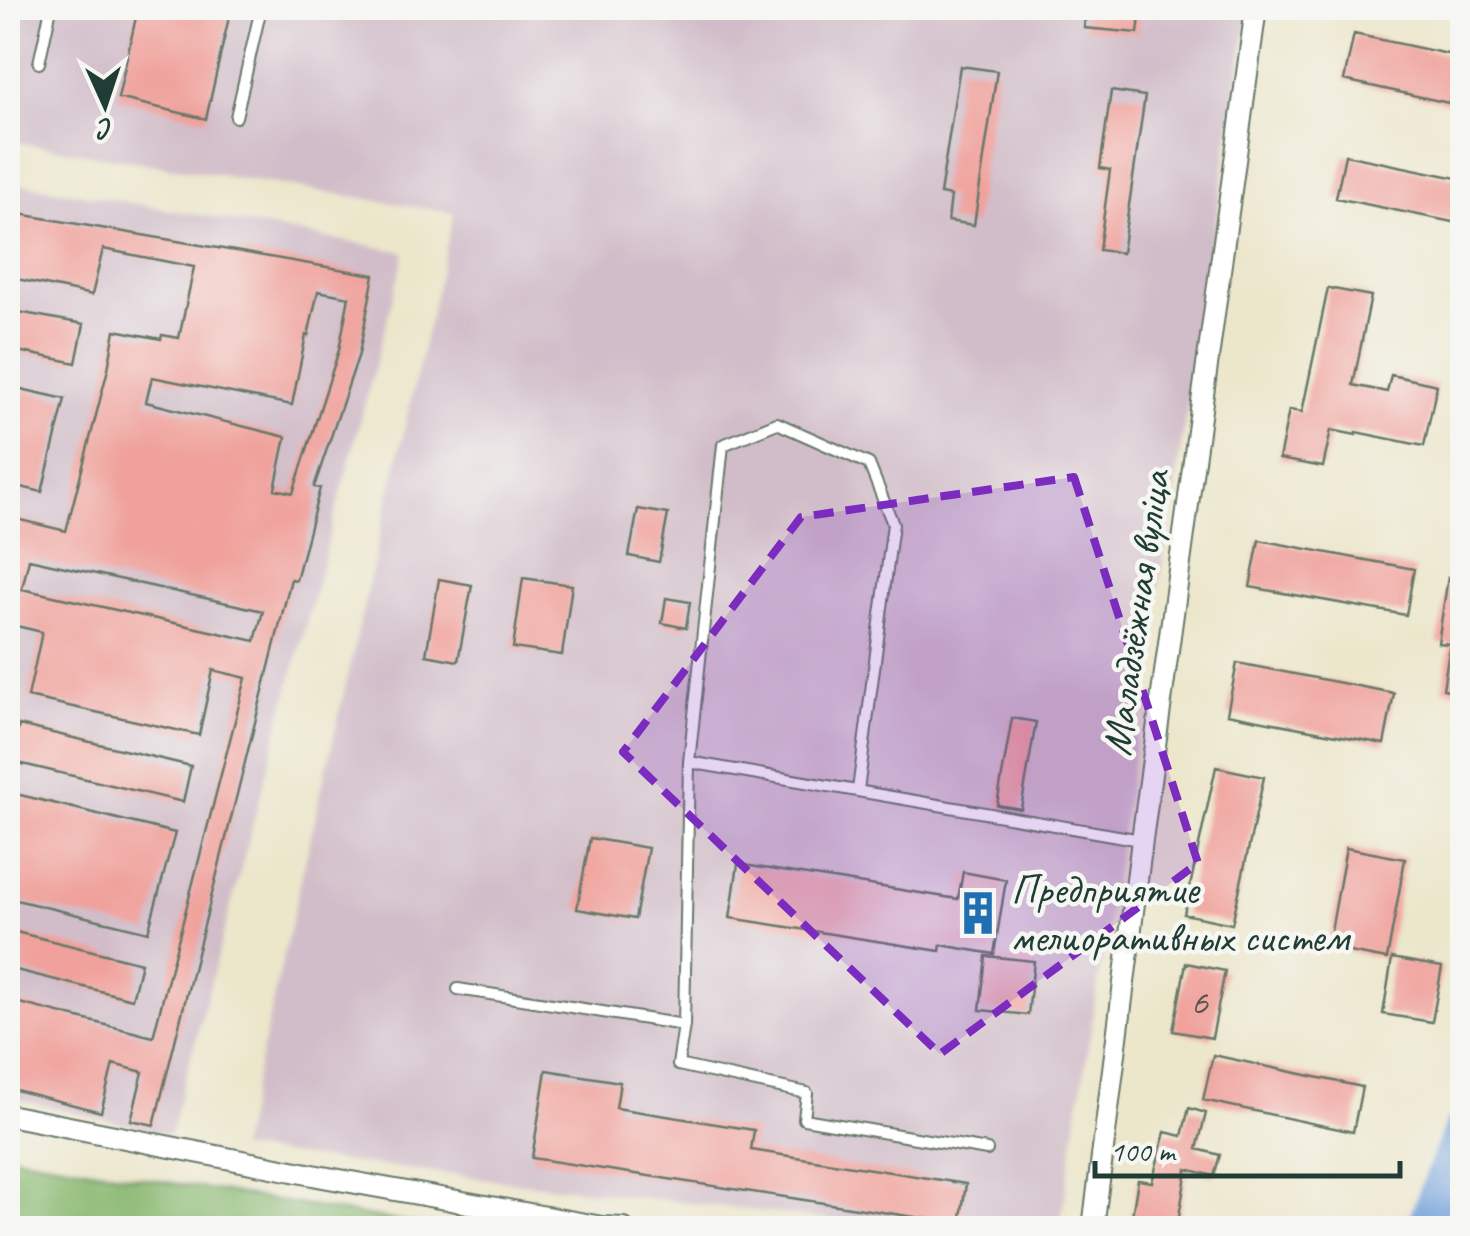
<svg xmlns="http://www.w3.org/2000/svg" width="1470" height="1236" font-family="Caveat,sans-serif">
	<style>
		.industrial { fill: #d1bdc9 }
		.forest { fill: #8bb972; stroke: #557b53; stroke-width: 2.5 }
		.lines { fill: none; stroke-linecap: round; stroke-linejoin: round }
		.river { stroke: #71a0da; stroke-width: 38 }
		.building { fill: #f0a19b; fill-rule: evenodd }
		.service-casing { stroke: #677869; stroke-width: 14 }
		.minor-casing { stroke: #677869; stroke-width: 24 }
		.service { stroke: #fff; stroke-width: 10 }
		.minor { stroke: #fff; stroke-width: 20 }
		.marked { fill: #7b2cbf; fill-opacity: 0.2; stroke: #7b2cbf; stroke-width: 8; stroke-dasharray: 20 12; stroke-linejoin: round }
		.labels { text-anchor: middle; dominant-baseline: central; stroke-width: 9; stroke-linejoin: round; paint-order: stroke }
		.number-label { font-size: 38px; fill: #53564e }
		.street-label { font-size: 42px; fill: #1f3d34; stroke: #f6f6f2 }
		.poi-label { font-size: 42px; fill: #1f3d34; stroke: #f6f6f2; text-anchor: start }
	</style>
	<rect width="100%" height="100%" fill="#f6f6f2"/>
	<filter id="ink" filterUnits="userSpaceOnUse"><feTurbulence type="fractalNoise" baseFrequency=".01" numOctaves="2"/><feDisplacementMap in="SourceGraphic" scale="20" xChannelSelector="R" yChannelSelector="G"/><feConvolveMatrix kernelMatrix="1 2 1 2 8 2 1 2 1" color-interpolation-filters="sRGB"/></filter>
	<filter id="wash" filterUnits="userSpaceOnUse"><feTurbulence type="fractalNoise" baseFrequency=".0048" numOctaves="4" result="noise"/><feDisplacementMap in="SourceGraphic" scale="40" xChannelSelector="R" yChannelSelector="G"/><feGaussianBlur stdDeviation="2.25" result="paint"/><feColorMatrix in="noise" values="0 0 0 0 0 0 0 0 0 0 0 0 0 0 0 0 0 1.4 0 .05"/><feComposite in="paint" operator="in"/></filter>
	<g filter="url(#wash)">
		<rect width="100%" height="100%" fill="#ece6cb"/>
		<!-- industrial -->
		<path class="industrial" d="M 8,8 L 1249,8 L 1060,1228 L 899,1228 L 239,1149 L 454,213 L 8,141 Z
			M 8,181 L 405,252 L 170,1135 L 8,1097 Z"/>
		<!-- forest -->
		<path class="forest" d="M 8,1155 L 436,1228 L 8,1228 Z"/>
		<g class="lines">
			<!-- river -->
			<path class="river" d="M 1425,1228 L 1462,1131"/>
		</g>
		<g id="blocks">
			<!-- building -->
			<path class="building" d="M 138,8 L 231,8 L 206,119 L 118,98 Z
				M 1086,8 L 1141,8 L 1138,33 L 1084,28 Z
				M 1354,34 L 1462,57 L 1462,106 L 1344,80 Z
				M 960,66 L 997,71 L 974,225 L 948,221 L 951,196 L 940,194 Z
				M 1111,91 L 1145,96 L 1122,253 L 1099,250 L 1110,170 L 1100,168 Z
				M 1345,155 L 1462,179 L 1462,224 L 1336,198 Z
				M 8,212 L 374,275 L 359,354 L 314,487 L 320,488 L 296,580 L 291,579 L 154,1125 L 131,1120 L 143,1072 L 113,1064 L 101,1112 L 8,1088 L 8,1000 L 153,1037 L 246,678 L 213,670 L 199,735 L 28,697 L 42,632 L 8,624 L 8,517 L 66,531 L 108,369 L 115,330 L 161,339 L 162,335 L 179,338 L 194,267 L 103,249 L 92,295 L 8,277 ZM 318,291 L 349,297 L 339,350 L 293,493 L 275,489 L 286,437 L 146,402 L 152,377 L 292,405 L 306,335 L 308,336 ZM 29,559 L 263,611 L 255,641 L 22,589 Z
				M 1328,288 L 1371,296 L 1353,385 L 1387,392 L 1391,375 L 1437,385 L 1424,446 L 1356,432 L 1356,435 L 1331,430 L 1323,467 L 1279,459 L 1289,410 L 1302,412 Z
				M 8,310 L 84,324 L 76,363 L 8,349 Z
				M 8,386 L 65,399 L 42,492 L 8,484 Z
				M 638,509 L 668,514 L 659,562 L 629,556 Z
				M 1259,540 L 1414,569 L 1406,615 L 1250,587 Z
				M 1448,577 L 1462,579 L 1462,692 L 1443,689 L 1450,644 L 1438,643 Z
				M 523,578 L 572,585 L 562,655 L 513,648 Z
				M 439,579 L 472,585 L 458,661 L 426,655 Z
				M 666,598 L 690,602 L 686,628 L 662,623 Z
				M 1237,663 L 1394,693 L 1384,744 L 1227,714 Z
				M 1012,718 L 1036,722 L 1021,809 L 997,805 Z
				M 19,725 L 191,766 L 183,802 L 10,761 Z
				M 1216,767 L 1264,777 L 1232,924 L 1184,914 Z
				M 8,792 L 175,833 L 148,932 L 8,898 Z
				M 590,838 L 648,848 L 635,919 L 577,909 Z
				M 1346,848 L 1405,859 L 1387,959 L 1328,948 Z
				M 738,864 L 958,899 L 963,872 L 1006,880 L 994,954 L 941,945 L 940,951 L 730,918 Z
				M 8,930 L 141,963 L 132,999 L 8,968 Z
				M 986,956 L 1034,961 L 1028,1015 L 980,1010 Z
				M 1392,958 L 1442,967 L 1432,1022 L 1383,1014 Z
				M 1186,963 L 1225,971 L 1212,1038 L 1173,1031 Z
				M 1213,1055 L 1362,1087 L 1353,1132 L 1203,1100 Z
				M 546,1070 L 620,1082 L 616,1108 L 754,1130 L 751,1150 L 966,1184 L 960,1224 L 532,1158 Z
				M 1189,1108 L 1206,1113 L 1197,1149 L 1220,1155 L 1214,1176 L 1187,1169 L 1177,1228 L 1130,1228 L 1138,1180 L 1152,1182 L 1165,1132 L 1182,1136 Z"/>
		</g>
	</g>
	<g filter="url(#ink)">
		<use href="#blocks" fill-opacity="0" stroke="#677869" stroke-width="2.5"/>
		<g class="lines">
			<!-- service casing -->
			<g class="service-casing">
				<path id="service" d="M 39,63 L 51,8
					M 236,117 L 261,8
					M 689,762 L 684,1025 L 678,1065 L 807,1093 L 804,1119 L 987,1150
					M 858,790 L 893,524 L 869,464 L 777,423 L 723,445 L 689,762 L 1141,840
					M 458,989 L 684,1025"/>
			</g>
			<!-- minor casing -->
			<g class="minor-casing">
				<path id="minor" d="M 8,1115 L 323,1177 L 602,1227 L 623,1228
					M 1093,1228 L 1142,840 L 1256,8"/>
			</g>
			<!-- service -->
			<use href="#service" class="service"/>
			<!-- minor -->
			<use href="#minor" class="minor"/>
		</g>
	</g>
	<!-- marked area -->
	<path class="marked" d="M 1074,477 L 1198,863 L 940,1054 L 623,752 L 801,517 Z"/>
	<!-- icons -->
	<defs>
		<g id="building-bare" transform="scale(3.45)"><path d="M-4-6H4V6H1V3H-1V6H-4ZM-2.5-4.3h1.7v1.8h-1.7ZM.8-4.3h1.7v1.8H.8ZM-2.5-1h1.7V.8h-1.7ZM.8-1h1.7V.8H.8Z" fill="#1f6fb2" stroke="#f6f6f2" stroke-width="2.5" paint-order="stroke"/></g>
	</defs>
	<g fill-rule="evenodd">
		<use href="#building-bare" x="978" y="913"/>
	</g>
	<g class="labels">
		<!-- number labels -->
		<g class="number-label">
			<text x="1199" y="1001">6</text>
		</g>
		<!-- street labels -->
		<g class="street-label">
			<text transform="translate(1136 613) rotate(-82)">Маладзёжная вуліца</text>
		</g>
		<!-- poi labels -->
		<g class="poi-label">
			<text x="1011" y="889">Предприятие<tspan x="1011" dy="48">мелиоративных систем</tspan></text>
		</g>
	</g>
	<!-- margin -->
	<rect width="1470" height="1236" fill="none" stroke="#f6f6f2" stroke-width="40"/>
	<!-- north arrow -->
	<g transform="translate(105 105) rotate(177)" stroke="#f6f6f2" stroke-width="8" paint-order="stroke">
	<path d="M0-8L18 38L0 25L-18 38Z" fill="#1f3d34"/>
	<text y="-15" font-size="28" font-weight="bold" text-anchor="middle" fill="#1f3d34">С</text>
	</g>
	<!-- scale -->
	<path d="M1095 1161v15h305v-15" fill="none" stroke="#1f3d34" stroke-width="5"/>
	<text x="1110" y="1161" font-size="30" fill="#1f3d34" stroke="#f6f6f2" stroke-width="8" paint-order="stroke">100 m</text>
</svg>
